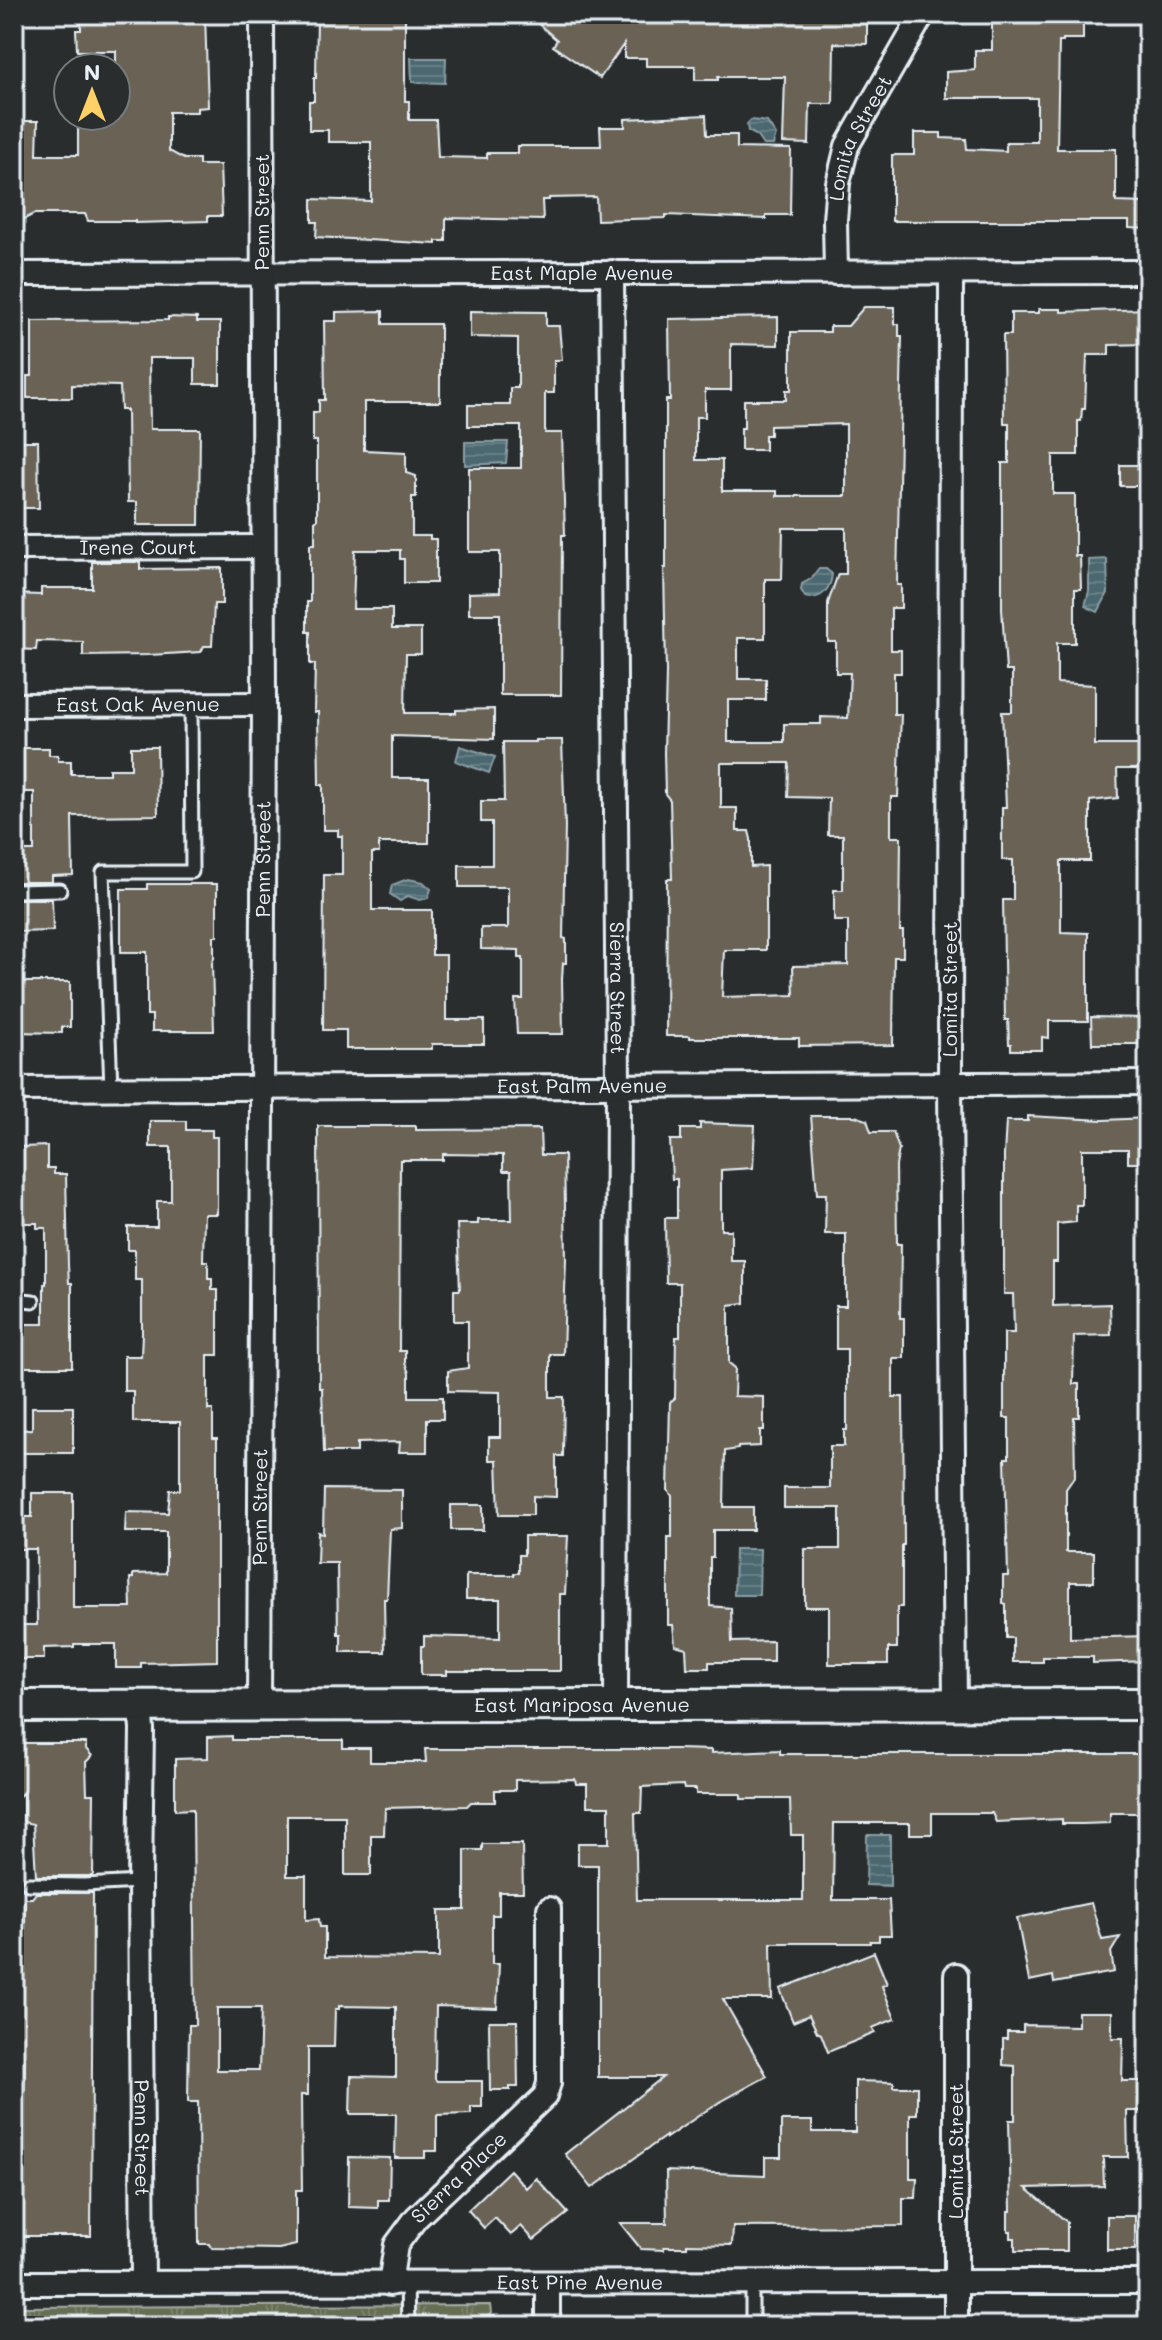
<svg xmlns="http://www.w3.org/2000/svg" width="1162" height="2340" font-family="Mali,sans-serif">
<style>
.grass{fill:url(#grass-tufts);stroke:#a6afa6;stroke-width:2}
.water{fill:url(#water-rules);stroke:#8a9fa6;stroke-width:2}
.building{fill:#6b6454;stroke:#e8f1f8;stroke-width:2;fill-rule:evenodd}
.lines{fill:none;stroke-linecap:round;stroke-linejoin:round}
.lane-casing{stroke:#e8f1f8;stroke-width:17}
.street-casing{stroke:#e8f1f8;stroke-width:28}
.secondary-casing{stroke:#e8f1f8;stroke-width:36}
.lane{stroke:#2a2d2e;stroke-width:11}
.street{stroke:#2a2d2e;stroke-width:22}
.secondary{stroke:#2a2d2e;stroke-width:30}
.labels{text-anchor:middle;stroke-width:6;stroke-linejoin:round;paint-order:stroke}
.street-label{font-size:20px;fill:#e8f1f8;stroke:#2a2d2e}
</style>
<defs>
<pattern id="grass-tufts" width="24" height="20" patternUnits="userSpaceOnUse" patternTransform="scale(2)"><rect width="24" height="20" fill="#656d53"/><path d="M3 7l-1-3M5 7V3M7 7l1-3M15 17l-1-3M17 17v-4M19 17l1-3" fill="none" stroke="#7b826c"/></pattern>
<pattern id="water-rules" width="6" height="5" patternUnits="userSpaceOnUse" patternTransform="scale(2)"><rect width="6" height="5" fill="#4b686f"/><path d="M0 2.5h6" fill="none" stroke="#657e84"/></pattern>
</defs>
<rect width="100%" height="100%" fill="#2a2d2e"/>
<filter id="ink" filterUnits="userSpaceOnUse"><feTurbulence type="fractalNoise" baseFrequency=".0125" numOctaves="2"/><feDisplacementMap in="SourceGraphic" scale="16" xChannelSelector="R" yChannelSelector="G"/><feConvolveMatrix kernelMatrix="1 2 1 2 8 2 1 2 1" color-interpolation-filters="sRGB"/></filter>
<g filter="url(#ink)">
<!-- grass -->
<path class="grass" d="M490,2305L491,2313L481,2326H14V2307Z"/>
<!-- water -->
<path class="water" d="M411,58H446L445,83L412,82Z
M751,120L767,122L776,135L773,145H763L756,135L748,131L747,124Z
M465,442H508L506,463L465,465Z
M1107,559L1108,593L1098,612L1085,606L1089,591V560Z
M819,569H826L832,574C831,589 821,601 805,597L801,590L802,584L811,579Z
M460,746L495,757L489,773L456,761Z
M408,879L423,882L431,889L428,898L420,900L408,896L400,901L390,894L392,885Z
M735,1549H760L759,1595H734Z
M867,1835H890V1886L866,1885Z"/>
<!-- building -->
<path class="building" d="M114,14H205L208,107L197,108V112H169V151L184,159H199V165H220L222,216H208V221L135,223V221H88L85,214H34L19,222L14,121H38L37,155H78V116H116V51H77L76,30H81V16Z
M376,14H405V101H409V120H436L438,157L487,158V153H517V146H601L600,127H625V119L706,115L707,135H737V148L791,149L790,215H766V219L666,215V218L597,220L596,197L549,198V200H542L543,220L446,218V241H436V244L316,237L317,222H312V199L371,201V142H328V130H309V101H314V78H316L317,17H376Z
M527,14H867V44L834,43L833,104H810L809,144L783,143L785,77H718V80H695V66H646V58H624V44L600,78L553,46L557,40Z
M992,14H1083V39H1063V42H1059L1057,149H1116V202L1148,203V229L1129,228V221H892V155H914V133H941V138L966,139L967,149L1006,151V142H1037V98H946V72L975,70V50H992Z
M864,307H895V324H899V336H902L897,585H901V608H891V650H901V673H894V714H901L898,797H891V837H901L900,931H903V957H894L893,1045L799,1046V1038H690V1036H666L667,879H672L670,800L665,794L664,753L666,672L664,568H666V400H670L669,319L778,317V345L731,344V390H705V417H696V460H722V491H777V496H846V424L770,426V435H765V450H741V428H744V400H786V390H791V332H830V326H848ZM783,528H846V574H838L828,603V642H836V673H850L848,718L821,717V724H784V742H728V700H766V679H738V638H765V579H782ZM721,763H789L788,797L829,798L828,835H843V890H834V921H848V965L793,966L794,995L722,997L724,950H766V866L751,867V839L749,831H737V808H721Z
M1039,309H1061V312L1147,309V344L1109,345V355H1087L1085,409H1082L1081,421H1078V455H1053V494H1075V556H1080L1081,589H1075V643H1057V683L1095,685V745H1148V769H1117L1118,798L1090,801V861H1061V932L1088,933V1021H1049V1038L1042,1037V1050H1011V1044H1009L1008,1020H1005L1003,900H1013V860H1002V807H1006L1002,712H1012V671H1006L1002,609V463H1009V423H1004L1003,335H1011V313H1039Z
M383,311V324H440V402H364V450L406,452V473L416,476V497H412V536H430V539H436V583H404V559H400V550H355L353,609H392V629H421V654H406L405,713H456V710L494,709V739L392,736V778H429V843H379V853H372V910H432V955H446V1020H484V1044H432V1049H346V1030H323L324,875H342V836H338V830H323V785H319L318,712H314L315,664H310V632H307V602H310V544H315V520H317V441H313V412H319V400H325L324,321H336V312Z
M470,311L546,312V326H559L562,360H554V393H545V433H562L565,535H562L561,695H500V614H469V593L500,592V552H469V468H521V426H468V405H510V388H518V338L470,337Z
M168,317L197,318V322H220V384H195V358H149L150,429H200L199,525H137V502H128L127,410H121L120,386L72,385V398H27V376H32V321L168,320Z
M14,441H38L39,508H14Z
M1120,465H1148V486H1120Z
M92,562H140V569L222,568V604H214L212,646H204L201,652L149,655L83,656V642L37,641L36,650L14,649V594L41,595V588H92Z
M535,740H562L565,826L563,938L566,939V963H563L562,979L563,1034H517L515,999H523V958H519V950L481,949V928H508V887H459V865H492V822H481V801H504L503,742H535Z
M131,747H157L158,815L72,816L73,875L52,876V882H14V851H34V792H14V748H49V755H58V761H71V774H109V769H131Z
M147,884H217V936H214V958L212,963L214,1031H152V1015H147V952H121V889H147Z
M14,899H52L53,931L14,932Z
M14,982H70V1027H62V1033L14,1032Z
M1091,1017L1148,1018V1044H1092Z
M811,1116H855L867,1120L871,1132H893L899,1149L896,1166L897,1244H901L900,1318H904V1358H893V1397H903L904,1545H902V1607H897V1648H888V1664H829V1607H805V1549H840V1508H784V1488H830V1446H844V1430H847V1349H836V1306H846V1234H825L826,1194H817Z
M1028,1116L1103,1120L1148,1118V1163H1128V1149H1082V1205H1076V1222L1057,1224V1262H1053V1306L1110,1304L1111,1335L1074,1336L1073,1384H1079V1417H1074L1075,1476L1066,1489V1552H1094V1582H1070V1638L1148,1636V1661L1093,1663V1657H1043V1662H1013V1638H1006V1604L1003,1603V1576H1008L1005,1458H1009V1418H1004V1333H1014L1013,1294H1004V1155L1006,1121H1028Z
M150,1121H186V1130H212V1137H217V1214H204L203,1261H208V1278H212V1290H218V1355H208V1410H213V1438H217V1661L141,1663V1668H116V1644H74V1647L44,1648V1659H14V1625H37L36,1549H14V1517H32V1493H73V1608H131L130,1578H133V1574L166,1573V1532H125L126,1512L168,1513L170,1490H180V1422H133V1391H124V1356H141L142,1333V1280H135V1250H128V1227H157V1201H171V1147H150Z
M700,1123L755,1125L753,1168L721,1170V1230H731V1261H745V1303L729,1305V1363L735,1368L734,1396L764,1397V1430H760V1446L738,1447V1449L725,1451L724,1507H753V1530H713V1557H710V1606L731,1608L732,1642L773,1641V1662H709V1668H687L686,1648L675,1645L673,1625H668V1537H672V1496L668,1490L670,1402L675,1398L676,1337H680V1283H666L665,1218H677V1179H672L670,1140H681V1129H700Z
M318,1126H416V1130L540,1129L541,1155H564L566,1259L563,1354H550V1397H564L563,1456H556V1497L533,1496V1515H499L497,1460H489V1437H500V1392L448,1391V1371L468,1368V1321H454V1290H460L457,1224H478V1220H512L511,1171H503V1155L443,1154V1160H400L399,1351H405V1363L409,1373V1397H443V1419H427V1452H399L400,1442L357,1443V1452H324L322,1388H319Z
M47,1146V1168H54V1174H66L68,1265L69,1283H72V1367H14V1324H44V1284H46V1228H37V1223H22L21,1147Z
M32,1407H73V1453H14V1431L32,1429Z
M324,1489L402,1490V1528L390,1529L387,1599H384L385,1652H341V1634H338L337,1563H317L318,1532L323,1533Z
M451,1505H483V1530H451Z
M524,1536H568L565,1594H560V1671H447V1675H421V1646H424V1636L500,1638V1599H466V1575H514V1573H519V1555H524Z
M232,1736V1740H343V1748H370V1762H426L425,1749H678L711,1750V1753L780,1750V1754H1142V1813H1110V1823L1083,1824H1062V1819L996,1822L992,1813H932V1834H910V1823H834L833,1900H889L891,1935H879V1941H870V1943H771L772,1999H723L767,2076L713,2106L666,2138V2136L592,2188L565,2154L663,2077H598V1865H578V1843H609V1806H587V1784H576L575,1779L515,1780V1790H495V1802H471L467,1806L385,1808L384,1835H371V1875H345V1816H287V1876H306V1920L319,1919L320,1927H325V1957L439,1958V1910H465V1850H482V1844H522L523,1892H499V1915H492V1964H499L497,2008L436,2006L435,2079L437,2081H482V2107H471V2114L437,2115V2151H425V2158H395L396,2114H350L351,2076L396,2077V2007L339,2006V2009H335L334,2047H308V2095H301L302,2190H296V2245L279,2249L212,2248L210,2244H199L198,2102H188L189,2025H195L193,1809L175,1810V1759L208,1758V1737ZM683,1785L684,1789H696V1794H741V1799H790L791,1835H803V1900H637L635,1813H641L642,1787ZM217,2008H261L259,2070H217Z
M14,1743H86V1749L92,1756L86,1762L87,1794H94L93,1876H36L33,1824L23,1822V1792L14,1802Z
M36,1893H93L91,2236H15L14,2109H24L25,2056H14V1969H24L25,1898H32Z
M1091,1903L1102,1940L1120,1937L1111,1952L1114,1972L1054,1983L1053,1976L1029,1981L1017,1918Z
M874,1952L887,1984L882,1986L895,2019L872,2028L875,2033L828,2052L821,2034L817,2032L809,2015L793,2022L780,1989Z
M1078,2012H1112V2038H1123L1122,2081H1145V2111H1127L1128,2157H1103L1104,2186L1026,2188L1067,2222V2251H1015V2238H1011V2231H1008V2211H1011L1009,2120H1015V2066L1003,2065V2039H1007V2032H1023V2025L1078,2026Z
M489,2021H517L518,2087H510V2090H490Z
M855,2081L894,2082V2087H917V2114H910V2178H917L916,2198H903V2226L733,2227L732,2245L687,2244V2247H664V2250L641,2249L620,2223H667L666,2171L765,2175V2157H781V2121H812V2132H855Z
M349,2157L390,2158L389,2200H378V2208L348,2207Z
M510,2170L526,2188L536,2178L568,2213L534,2240L521,2226L511,2235L495,2218L484,2228L468,2210Z
M1107,2216H1135V2250H1107Z"/>
<g class="lines">
<defs>
<path id="lane" d="M14,891L60,890
M111,1089L103,872H192L191,705
M14,1299L33,1301
M28,1884L84,1885L140,1882
M407,2283L408,2326
M752,2326V2284"/>
<g id="street">
<path id="s1" d="M612,272L618,1084L616,1705"/>
<path id="s2" d="M836,273L835,220L838,183L847,146L923,14"/>
<path d="M951,273L950,1084L955,1705"/>
<path id="s3" d="M14,274L1148,272"/>
<path id="s4" d="M14,548L262,547"/>
<path id="s5" d="M14,705L264,704"/>
<path id="s6" d="M14,1089L1148,1083"/>
<path id="s7" d="M259,1705L264,704L262,14"/>
<path id="s8" d="M140,1706L142,1729L140,1882L143,2282"/>
<path d="M956,1975V2326"/>
<path id="s9" d="M14,2283L1148,2282"/>
<path id="s10" d="M390,2284L396,2245L416,2218L545,2096L549,2083V1909"/>
<path d="M548,2284V2326"/>
</g>
<g id="secondary">
<path id="s11" d="M14,1706L1148,1704"/>
</g>
</defs>
<!-- lane casing -->
<use href="#lane" class="lane-casing"/>
<!-- street casing -->
<use href="#street" class="street-casing"/>
<!-- secondary casing -->
<use href="#secondary" class="secondary-casing"/>
<!-- lane -->
<use href="#lane" class="lane"/>
<!-- street -->
<use href="#street" class="street"/>
<!-- secondary -->
<use href="#secondary" class="secondary"/>
</g>
</g>
<g class="labels">
<!-- street labels -->
<g class="street-label">
<text dy="7" stroke="none"><textPath href="#s2" startOffset="140">Lomita Street</textPath></text>
<text transform="translate(262 212) rotate(-90)" y="7">Penn Street</text>
<text dy="7" stroke="none"><textPath href="#s3" startOffset="568">East Maple Avenue</textPath></text>
<text dy="7" stroke="none"><textPath href="#s4" startOffset="124">Irene Court</textPath></text>
<text dy="7" stroke="none"><textPath href="#s5" startOffset="124">East Oak Avenue</textPath></text>
<text dy="7" stroke="none"><textPath href="#s7" startOffset="846">Penn Street</textPath></text>
<text dy="7" stroke="none"><textPath href="#s1" startOffset="716">Sierra Street</textPath></text>
<text transform="translate(950 989) rotate(-90)" y="7">Lomita Street</text>
<text dy="7" stroke="none"><textPath href="#s6" startOffset="568">East Palm Avenue</textPath></text>
<text dy="7" stroke="none"><textPath href="#s7" startOffset="198">Penn Street</textPath></text>
<text dy="7" stroke="none"><textPath href="#s11" startOffset="568">East Mariposa Avenue</textPath></text>
<text dy="7" stroke="none"><textPath href="#s8" startOffset="432">Penn Street</textPath></text>
<text transform="translate(956 2151) rotate(-90)" y="7">Lomita Street</text>
<text dy="7" stroke="none"><textPath href="#s10" startOffset="132">Sierra Place</textPath></text>
<text dy="7" stroke="none"><textPath href="#s9" startOffset="566">East Pine Avenue</textPath></text>
</g>
</g>
<!-- margin -->
<rect width="1162" height="2340" fill="none" stroke="#2a2d2e" stroke-width="48"/>
<rect x="24" y="24" width="1114" height="2292" fill="none" stroke="#e8f1f8" stroke-width="3" filter="url(#ink)"/>
<!-- north arrow -->
<g transform="translate(92 92)"><circle r="38" fill="#2a2d2e" stroke="#767b7f" stroke-width="2"/>
<path d="M0-6L14 30L0 20L-14 30Z" fill="#ffd166"/>
<text y="-12" font-size="22" font-weight="bold" text-anchor="middle" fill="#e8f1f8">N</text>
</g>
</svg>
